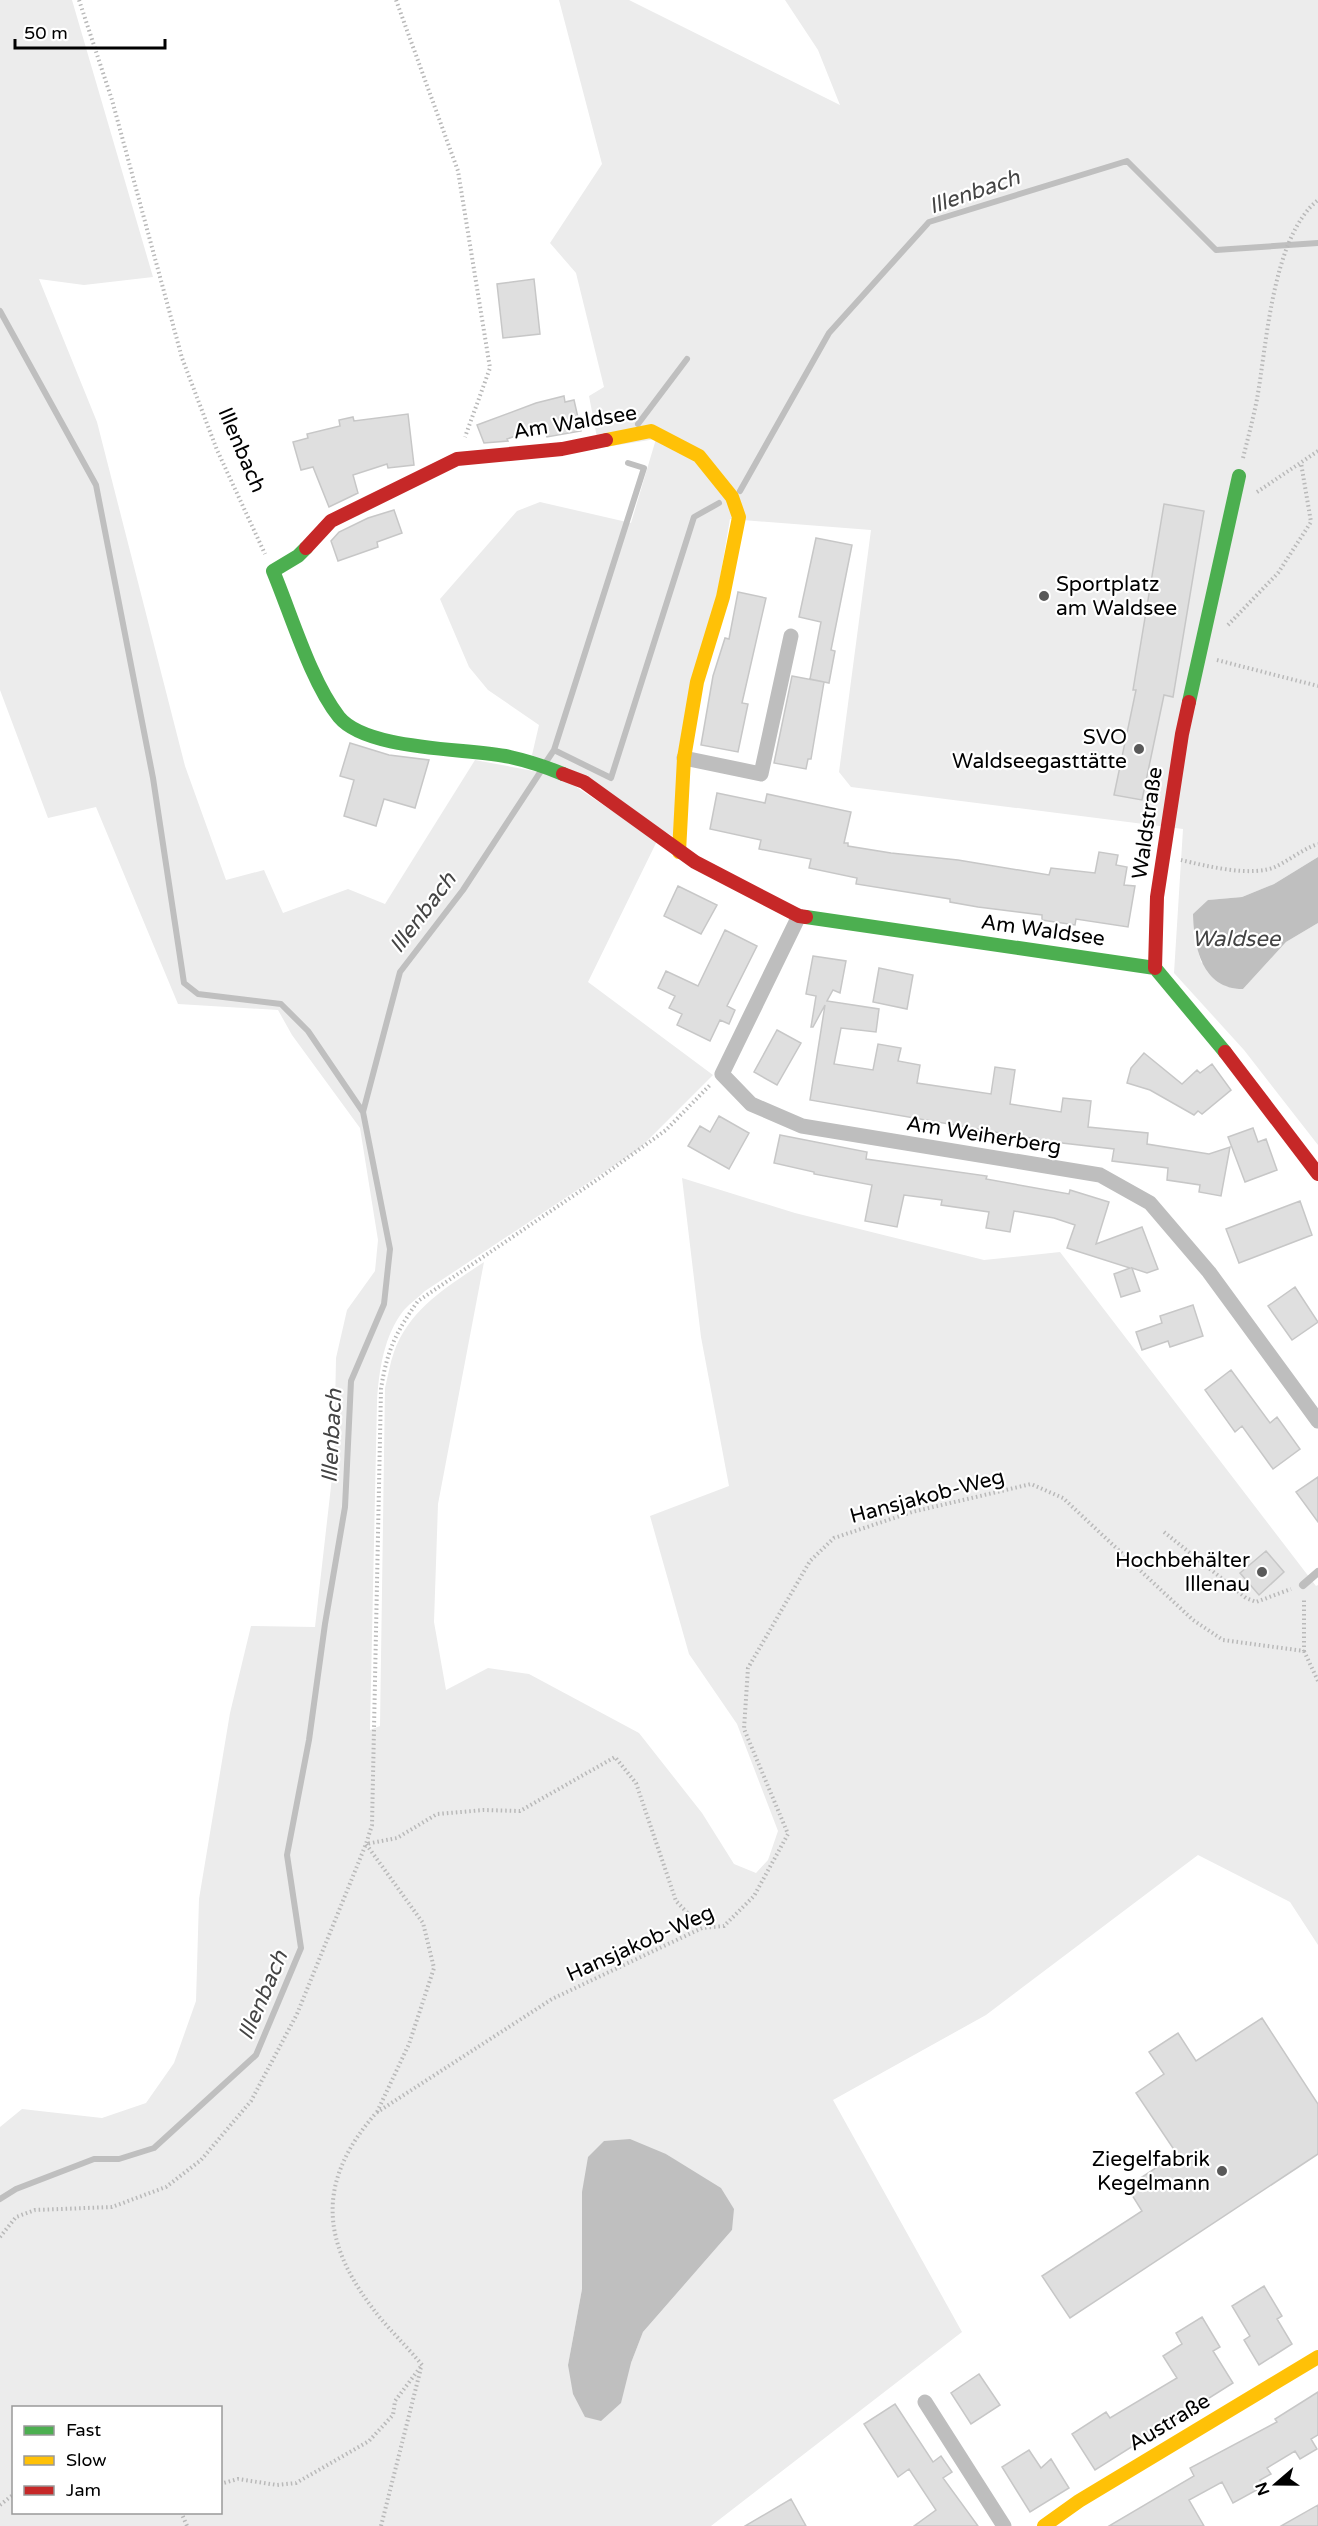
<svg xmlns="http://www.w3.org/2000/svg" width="1318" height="2526" font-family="'Varela Round',sans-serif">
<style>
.green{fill:#ececec;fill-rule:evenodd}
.water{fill:#bfbfbf}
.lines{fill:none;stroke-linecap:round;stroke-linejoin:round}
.stream{stroke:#bfbfbf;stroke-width:6}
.building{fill:#dfdfdf;stroke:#c7c7c7;stroke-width:1.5}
.path{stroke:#b9b9b9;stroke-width:4;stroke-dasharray:1.5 3;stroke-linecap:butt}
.lane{stroke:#bebebe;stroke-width:8}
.street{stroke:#bebebe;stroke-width:15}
.fast{stroke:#4caf50;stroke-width:14}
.slow{stroke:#ffc107;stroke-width:14}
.jam{stroke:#c62828;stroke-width:14}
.poi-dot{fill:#595959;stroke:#fff;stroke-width:2}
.labels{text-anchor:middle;stroke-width:4.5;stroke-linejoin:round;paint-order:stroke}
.street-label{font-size:21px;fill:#000;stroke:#fff}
.poi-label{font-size:21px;fill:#000;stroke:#fff;text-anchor:end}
.water-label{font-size:22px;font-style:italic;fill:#444;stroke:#fff}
</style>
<rect width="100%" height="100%" fill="#fff"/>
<!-- green -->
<path class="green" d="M0,0H72L153,277L84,285L39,279L97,422L185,766L226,880L264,870L283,913L348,889L385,904L475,760L560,776L657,841L588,982L713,1075L639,1149L425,1291C419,1297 410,1303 404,1310C384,1335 379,1370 377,1401L370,1730L380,1726L385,1388C388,1376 390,1363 394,1352C410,1308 447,1287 484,1262L438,1504L434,1622L446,1690L488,1668L529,1674L639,1733L702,1813L734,1864L756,1873L768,1860L778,1831L737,1724L689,1654L650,1516L729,1486L701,1337L682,1178L795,1213L984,1260L1060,1252L1316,1586L1318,1585V1945L1290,1902L1198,1855L986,2015L833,2100L962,2332L711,2526H0V2127L22,2109L102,2118L146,2103L174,2063L196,2001L199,1899L230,1713L251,1626L315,1627L334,1460L336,1358L347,1310L375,1271L378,1240L360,1128L292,1035L278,1010L178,1004L96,807L48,818L0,690ZM666,2154L690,2170L732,2230L643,2332L631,2363L568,2365L582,2289V2192ZM14,2408H220V2512H14Z
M559,0H629L840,105L818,50L785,0H1318V857L1274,884L1242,897L1208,900L1193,932L1201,962L1243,989L1286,942L1318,923V1145L1244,1050L1174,973L1183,829L851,787L839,772L871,530L730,519L676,838L532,755L539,725L488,690L469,667L440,599L517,511L540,502L631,523L656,439L599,448L589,396L604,387L576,273L550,243L602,164Z"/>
<!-- water -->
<path class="water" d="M1318,857V923L1286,942L1243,989C1202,989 1194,947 1193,914L1208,900L1242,897L1274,884Z
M630,2139L666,2154L721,2188L734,2209L732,2230L643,2332L631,2363L621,2403L601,2421L585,2417L573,2394L568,2365L582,2289V2192L588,2157L604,2141Z"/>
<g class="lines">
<!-- stream -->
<path class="stream" d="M0,311L96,485L153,778L184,983L198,994L281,1004L308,1031L363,1112
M638,424L687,359
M740,491L829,333L929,222L1127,161L1216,250L1318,243
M554,750L644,468L628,463
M546,762L554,750L611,778L694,517L719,503
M0,2199L16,2189L94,2159H119L154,2148L256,2055L301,1948L287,1855L309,1740L325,1624L345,1507L351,1381L384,1304L390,1249L363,1112L400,972L463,890L541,771"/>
</g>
<!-- building -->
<path class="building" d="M534,279L540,334L503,338L497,284Z
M564,396L565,402L574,400L581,431L547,437L544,426L507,439L508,441L484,443L477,425L536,403Z
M408,414L414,465L388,468L387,464L353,475L358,493L329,507L313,467L301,470L293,442L308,438L307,434L340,426L339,420L353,417L354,421Z
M1164,504L1204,511L1173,697L1164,695L1142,800L1114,795L1136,690H1133Z
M394,510L402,533L377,542L378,547L338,561L331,541L339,532L368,518Z
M816,538L852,545L831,650L835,651L829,683L810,679L821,622L799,617Z
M738,592L766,598L742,703L748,704L738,752L701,745L713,676L725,638L729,639Z
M792,676L824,682L811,759H808L806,769L774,763Z
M350,743L389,755L429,760L415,808L384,799L376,826L344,816L354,780L340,776Z
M717,793L765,803L767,794L851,812L844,843H848V846L891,853L958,860L1049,875L1051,868L1095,873L1099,852L1118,855L1116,865L1127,867L1124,885L1135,886L1128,927L1076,919L1075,925L1042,920V915L978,907L950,902V899L856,884L857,878L809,868L811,859L759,849L761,840L710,829Z
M678,886L717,905L701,934L664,916Z
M725,930L757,946L727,1006L735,1010L729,1024L720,1020L710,1041L677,1025L682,1014L669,1008L675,996L658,988L666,971L698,986Z
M813,956L846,961L840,993L833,990L827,1001L879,1009L876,1032L841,1028L834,1064L873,1070L878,1044L901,1048L898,1061L920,1065L917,1083L991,1094L995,1067L1015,1070L1010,1104L1061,1112L1063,1098L1091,1101L1088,1127L1148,1133L1147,1144L1209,1154L1230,1147L1221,1196L1199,1192L1200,1185L1167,1180L1168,1168L1112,1161L1114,1149L1053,1142L810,1100L825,1005L813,1027H811L816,996L806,994Z
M879,968L913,975L907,1009L873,1002Z
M777,1030L801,1043L777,1085L754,1072Z
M1144,1053L1182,1084L1197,1070L1200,1073L1212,1064L1231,1090L1202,1114L1198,1111L1194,1115L1150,1090L1127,1083L1131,1068Z
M719,1116L749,1133L729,1169L688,1146L700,1126L710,1132Z
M1253,1128L1258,1142L1266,1139L1277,1170L1245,1182L1228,1137Z
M780,1135L867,1152L866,1159L987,1176L986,1179L1069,1194L1070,1190L1109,1202L1096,1244L1142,1227L1158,1269L1147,1273L1132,1268L1140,1291L1121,1297L1114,1274L1130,1268L1067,1248L1075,1225L1054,1218L1014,1211L1010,1232L986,1228L989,1212L941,1205L942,1200L904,1195L897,1227L865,1221L872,1185L814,1174V1172L774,1163Z
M1300,1201L1312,1235L1239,1263L1226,1229Z
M1295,1287L1318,1322L1292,1340L1268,1306Z
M1193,1305L1203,1336L1170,1347L1168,1341L1142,1350L1136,1332L1162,1323L1160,1316Z
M1231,1370L1270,1423L1277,1417L1300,1449L1273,1469L1242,1426L1235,1432L1205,1390Z
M1318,1477V1522L1296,1492Z
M1266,1551L1284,1572L1259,1595L1240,1573Z
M1262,2018L1318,2104V2154L1070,2318L1042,2276L1142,2211L1127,2187L1177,2154L1136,2093L1164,2074L1149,2052L1178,2033L1196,2061Z
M1264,2286L1282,2316L1277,2319L1292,2344L1259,2365L1244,2340L1250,2336L1232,2306Z
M1202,2317L1220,2347L1213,2351L1233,2383L1095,2470L1072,2434L1106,2412L1110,2418L1177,2378L1163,2356L1182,2344L1176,2333Z
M979,2374L1000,2405L971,2424L951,2393Z
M1318,2392V2435L1311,2439L1317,2449L1300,2459L1295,2451L1267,2468L1271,2474L1260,2480L1264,2486L1233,2503L1222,2482L1189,2500L1204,2526H1109L1194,2476L1190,2468L1277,2422L1275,2419Z
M895,2404L933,2462L941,2456L952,2472L943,2478L978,2526H914L936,2510L909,2469L898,2477L864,2424Z
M1029,2450L1041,2468L1051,2459L1069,2488L1030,2512L1002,2467Z
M791,2499L806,2526H745Z
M1318,2505V2526H1281Z"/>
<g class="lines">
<!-- path -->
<path class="path" d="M79,0L112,100L182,358L217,450L265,554
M396,0L458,171L490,368L465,437
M1243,458C1248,438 1253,419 1257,399C1267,344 1272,237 1318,200
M1257,492L1318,451
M1228,625L1278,573L1311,522L1301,463
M1217,660L1318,686
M1181,860C1206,866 1254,878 1277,866C1291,859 1303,849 1318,844
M1164,1532L1246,1598L1256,1602L1291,1589
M1304,1651L1318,1681
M377,2112L409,2044L434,1968L423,1923L366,1844L397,1838L437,1814L484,1810L520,1811L615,1757L636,1783L676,1901L702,1928
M0,2237L16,2217L35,2210L112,2207L166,2187L201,2160L251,2101L297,2014L366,1844L372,1825L381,1389C387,1350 396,1332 418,1301L601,1177L666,1130L711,1084
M422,2365C406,2345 386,2327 371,2306C319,2237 319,2178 376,2113L552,1999L702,1928L724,1926L754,1896L788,1834L744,1729L748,1668L810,1561L834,1538L912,1512L1031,1484L1063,1498L1193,1620L1223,1640L1304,1651V1598
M220,2484L238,2479L277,2485L296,2483L369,2441L393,2415L395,2401L422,2365
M0,2505L14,2494
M181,2512L187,2526
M381,2526L421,2368"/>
<!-- lane -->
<path class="lane" d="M1303,1585L1318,1572"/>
<!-- street -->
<path class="street" d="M684,758L761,774L791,636
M799,916L722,1074L751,1104L802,1126L1100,1175L1150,1203L1209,1272L1318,1421
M925,2402L1004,2526"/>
<!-- fast -->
<path class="fast" d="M306,548L298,556L273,571C291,614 311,682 339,717C367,751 468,748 510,757C528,761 546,767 563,774
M1189,702L1239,476
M806,917L1155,968L1225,1052"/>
<!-- slow -->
<path class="slow" d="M606,440L651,431L699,456L732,497L739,517L723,597L697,682L684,758L679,852
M1044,2526L1079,2501L1318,2357"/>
<!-- jam -->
<path class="jam" d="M306,548L331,521L457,459L562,449L606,440
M563,774L584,782L695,862L799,916L806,917
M1155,968L1157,897L1182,734L1189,702
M1225,1052L1318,1174"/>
</g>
<!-- markers -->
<g class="poi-dot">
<circle cx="1044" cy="596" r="6"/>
<circle cx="1139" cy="749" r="6"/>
<circle cx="1262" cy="1572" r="6"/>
<circle cx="1222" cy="2171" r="6"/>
</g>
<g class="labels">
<!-- street labels -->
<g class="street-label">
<text transform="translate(575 422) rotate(-9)" y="7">Am Waldsee</text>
<text transform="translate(242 450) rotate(67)" y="7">Illenbach</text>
<text transform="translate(1147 823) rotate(-82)" y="7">Waldstraße</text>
<text transform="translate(1043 930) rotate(8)" y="7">Am Waldsee</text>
<text transform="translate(984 1135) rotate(9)" y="7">Am Weiherberg</text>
<text transform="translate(927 1496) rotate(-15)" y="7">Hansjakob-Weg</text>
<text transform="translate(640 1943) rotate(-24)" y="7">Hansjakob-Weg</text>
<text transform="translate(1169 2422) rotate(-31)" y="7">Austraße</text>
</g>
<!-- poi labels -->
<g class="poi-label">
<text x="1056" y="591" text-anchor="start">Sportplatz<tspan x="1056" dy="24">am Waldsee</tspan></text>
<text x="1127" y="744">SVO<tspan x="1127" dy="24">Waldseegasttätte</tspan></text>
<text x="1250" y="1567">Hochbehälter<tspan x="1250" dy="24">Illenau</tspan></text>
<text x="1210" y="2166">Ziegelfabrik<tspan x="1210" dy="24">Kegelmann</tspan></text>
</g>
<!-- water labels -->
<g class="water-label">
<text transform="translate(974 191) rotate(-19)" y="8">Illenbach</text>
<text transform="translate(422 912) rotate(-53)" y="8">Illenbach</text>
<text x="1236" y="946">Waldsee</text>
<text transform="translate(331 1436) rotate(-87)" y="8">Illenbach</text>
<text transform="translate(262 1995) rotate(-67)" y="8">Illenbach</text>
</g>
</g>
<!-- legend -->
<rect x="12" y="2406" width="210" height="108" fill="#ffffff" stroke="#999999" stroke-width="1.5"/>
<rect x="24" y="2426" width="30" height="9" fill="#4caf50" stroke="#999999" stroke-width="1.5"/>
<text x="66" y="2436" font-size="18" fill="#000000">Fast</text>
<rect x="24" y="2456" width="30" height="9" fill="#ffc107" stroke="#999999" stroke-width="1.5"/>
<text x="66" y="2466" font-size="18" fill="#000000">Slow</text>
<rect x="24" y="2486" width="30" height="9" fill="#c62828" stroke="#999999" stroke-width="1.5"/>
<text x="66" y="2496" font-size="18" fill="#000000">Jam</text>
<!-- north arrow -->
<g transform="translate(1276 2484) rotate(250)" stroke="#ffffff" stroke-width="4.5" paint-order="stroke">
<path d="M0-4.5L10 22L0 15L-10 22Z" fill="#000000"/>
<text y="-9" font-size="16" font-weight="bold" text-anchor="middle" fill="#000000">N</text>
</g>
<!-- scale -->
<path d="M15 39v9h150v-9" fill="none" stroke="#000000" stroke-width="3"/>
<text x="24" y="39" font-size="18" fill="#000000" stroke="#ffffff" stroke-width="4.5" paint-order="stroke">50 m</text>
</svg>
